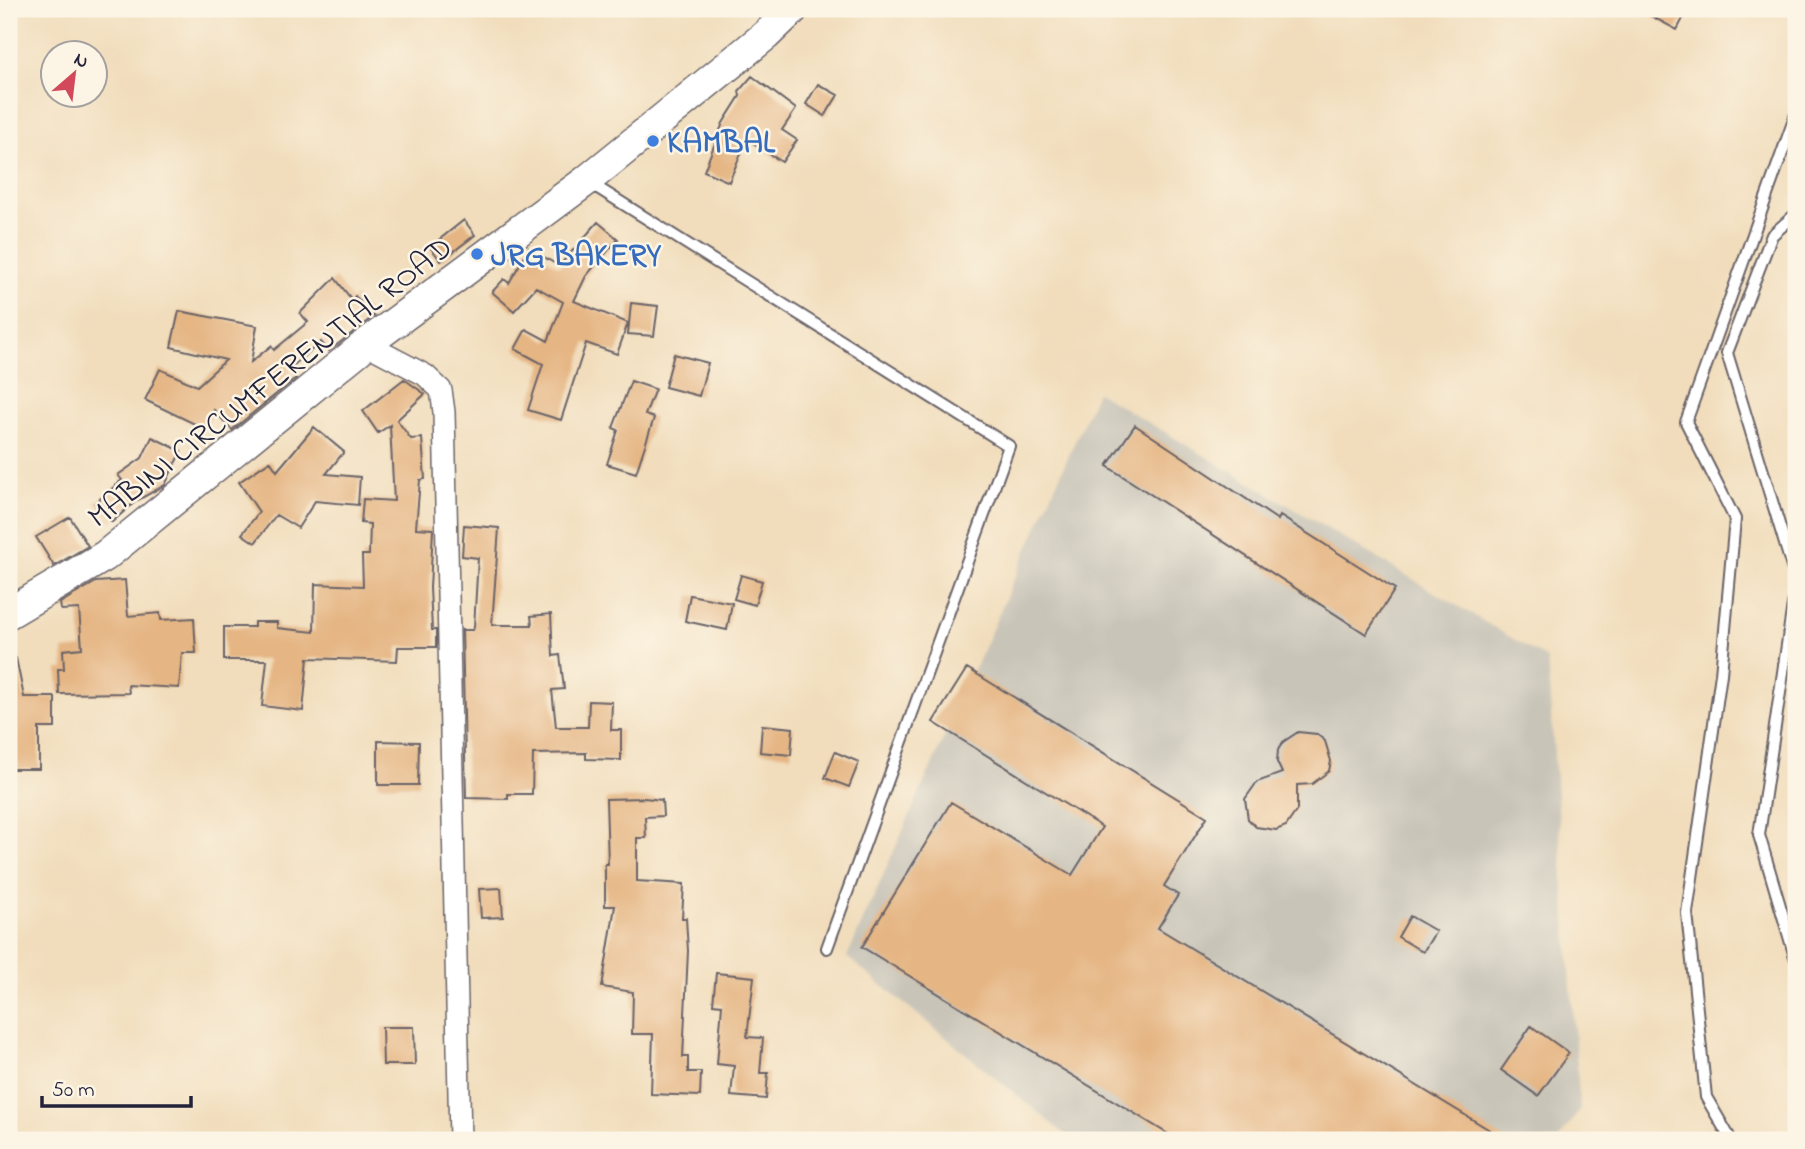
<svg xmlns="http://www.w3.org/2000/svg" width="1805" height="1149" font-family="'Indie Flower',sans-serif">
<style>
.industrial{fill:#c8c4b8}
.building{fill:#e5b583}
.lines{fill:none;stroke-linecap:round;stroke-linejoin:round}
.service-casing{stroke:#6a6368;stroke-width:14}
.minor-casing{stroke:#6a6368;stroke-width:24}
.secondary-casing{stroke:#6a6368;stroke-width:33}
.service{stroke:#fff;stroke-width:10}
.minor{stroke:#fff;stroke-width:21}
.secondary{stroke:#fff;stroke-width:30}
.shop-dot{fill:#3f7fe0;stroke:#fcf5e5;stroke-width:2.5}
.labels{text-anchor:middle;stroke-width:5;stroke-linejoin:round;paint-order:stroke}
.shop-label{font-size:32px;font-weight:bold;fill:#366cbe;stroke:#fcf5e5;text-anchor:start}
.street-label{font-size:32px;fill:#22223b;stroke:#fcf5e5}
</style>
<rect width="100%" height="100%" fill="#fcf5e5"/>
<filter id="ink" filterUnits="userSpaceOnUse"><feTurbulence type="fractalNoise" baseFrequency=".0143" numOctaves="2"/><feDisplacementMap in="SourceGraphic" scale="14" xChannelSelector="R" yChannelSelector="G"/><feConvolveMatrix kernelMatrix="1 2 1 2 8 2 1 2 1" color-interpolation-filters="sRGB"/></filter>
<filter id="wash" filterUnits="userSpaceOnUse"><feTurbulence type="fractalNoise" baseFrequency=".00686" numOctaves="4" result="noise"/><feDisplacementMap in="SourceGraphic" scale="28" xChannelSelector="R" yChannelSelector="G"/><feGaussianBlur stdDeviation="1.57" result="paint"/><feColorMatrix in="noise" values="0 0 0 0 0 0 0 0 0 0 0 0 0 0 0 0 0 1.4 0 .05"/><feComposite in="paint" operator="in"/></filter>
<g filter="url(#wash)">
<rect width="100%" height="100%" fill="#f1ddbc"/>
<!-- industrial -->
<path class="industrial" d="M1097,392L1547,659L1580,1110L1558,1140H1072L847,957Z"/>
<g id="blocks">
<!-- building -->
<path class="building" d="M1638,9H1688L1677,30Z
M752,76L796,109L782,130L797,140L782,162L747,139L729,182L704,171L723,123L740,96L739,91Z
M818,84L838,95L825,116L806,104Z
M464,220L475,235L441,261L430,247Z
M598,222L618,239L586,276L574,301L628,323L617,354L586,343L561,420L528,410L543,364L515,349L526,329L548,341L563,302L536,287L514,311L492,292L504,279L509,283L529,248L559,266Z
M335,278L352,300L355,296L374,316L329,351L321,342L289,369L296,378L232,430L214,410L205,429L145,400L160,369L197,386L226,360L171,347L179,311L257,326L251,362L271,346L274,350L308,322L300,313Z
M631,303L658,306L654,336L628,334Z
M674,354L708,363L699,396L665,387Z
M404,379L425,394L397,420L411,439L422,438L425,479L420,480L416,528L433,529L430,588L432,630H436V647H398L397,661L308,658L303,711L262,706L267,660H224V627H254V622H277V628L314,632L315,584L363,586L362,555H369L370,524L361,523L363,499L394,501L390,425L378,433L363,411Z
M631,381L655,389L645,415L654,418L636,473L607,464L618,430L613,428Z
M1135,425L1278,520L1280,516L1395,589L1366,634L1107,466Z
M314,427L344,452L326,474L360,477L358,505L315,501L298,528L276,515L255,543L242,534L259,512L239,482L270,461L277,471Z
M152,437L181,451L165,485L136,501L112,522L95,503L122,480L118,475L142,458Z
M70,517L88,546L54,566L36,537Z
M464,525L499,528L492,625H532L531,616L551,614L553,656L560,655L564,689L552,690L556,727H588L589,701L612,702L611,730H621V760L586,759V753L533,754L532,794H508V799L466,798L462,630H473L474,627L478,558L462,556Z
M741,575L762,581L755,605L734,599Z
M125,580L128,616L160,613L161,620L194,618L196,653H182L179,688L128,685L129,693L59,694L58,669H64L63,650L82,648L79,609L61,610L60,603L96,582Z
M690,595L732,603L727,630L685,621Z
M16,658L24,697H55V728H39V769H9V659Z
M967,668L1207,817L1164,886L1178,895L1158,928L1506,1140H1178L862,947L951,802L1072,875L1102,827L933,722Z
M762,725L793,728L791,755L760,752Z
M1298,732L1317,734L1325,741L1331,761L1329,771L1312,784L1297,785V810L1286,826L1276,830L1256,827L1248,819L1245,799L1257,782L1282,773L1277,762L1278,750L1283,742Z
M378,741L419,742L418,785H378Z
M835,752L859,762L849,787L825,778Z
M644,798L662,800L663,816L645,817L646,838H637V881L684,884L682,918H686L688,951L683,1057H688V1072H701L700,1096L651,1094L653,1034H632L633,992L602,987L615,906H605V864H608L606,799Z
M501,888L503,917L481,918L479,889Z
M1410,916L1436,931L1423,952L1398,937Z
M716,973L754,977L747,1037L763,1038L760,1073H768L766,1099L731,1096L734,1066L717,1064L722,1005L713,1004Z
M1531,1026L1569,1053L1538,1096L1501,1070Z
M382,1027H414L415,1065H383Z"/>
</g>
</g>
<g filter="url(#ink)">
<use href="#blocks" fill-opacity="0" stroke="#6a6368" stroke-width="2"/>
<g class="lines">
<defs>
<path id="service" d="M590,183L1009,446L827,948
M1796,214L1772,235L1727,353L1796,580
M1796,584L1759,835L1796,960
M1731,1140L1706,1097L1687,913L1721,674L1735,519L1686,422L1796,114"/>
<path id="minor" d="M366,344L425,375L441,390L444,412L460,1140"/>
<path id="secondary" d="M9,613L105,556L366,344L586,181L766,35L793,9"/>
</defs>
<!-- service casing -->
<use href="#service" class="service-casing"/>
<!-- minor casing -->
<use href="#minor" class="minor-casing"/>
<!-- secondary casing -->
<use href="#secondary" class="secondary-casing"/>
<!-- service -->
<use href="#service" class="service"/>
<!-- minor -->
<use href="#minor" class="minor"/>
<!-- secondary -->
<use href="#secondary" class="secondary"/>
</g>
</g>
<!-- markers -->
<g class="shop-dot">
<circle cx="653" cy="141" r="7"/>
<circle cx="477" cy="254" r="7"/>
</g>
<g class="labels">
<!-- shop labels -->
<g class="shop-label">
<text x="667" y="152">KAMBAL</text>
<text x="491" y="265">JRG BAKERY</text>
</g>
<!-- street labels -->
<g class="street-label">
<text transform="translate(269 381) rotate(-38)" y="11">MABINI CIRCUMFERENTIAL ROAD</text>
</g>
</g>
<!-- margin -->
<rect width="1805" height="1149" fill="none" stroke="#fcf5e5" stroke-width="35"/>
<!-- north arrow -->
<g transform="translate(74 74) rotate(28)"><circle r="33" fill="#fcf5e5" stroke="#a5a1a1" stroke-width="2"/>
<path d="M0-5L12 26L0 18L-12 26Z" fill="#d1495b"/>
<text y="-10" font-size="19" font-weight="bold" text-anchor="middle" fill="#22223b">N</text>
</g>
<!-- scale -->
<path d="M42 1096v10h149v-10" fill="none" stroke="#22223b" stroke-width="3.5"/>
<text x="52" y="1096" font-size="21" fill="#22223b" stroke="#fcf5e5" stroke-width="5" paint-order="stroke">50 m</text>
</svg>
